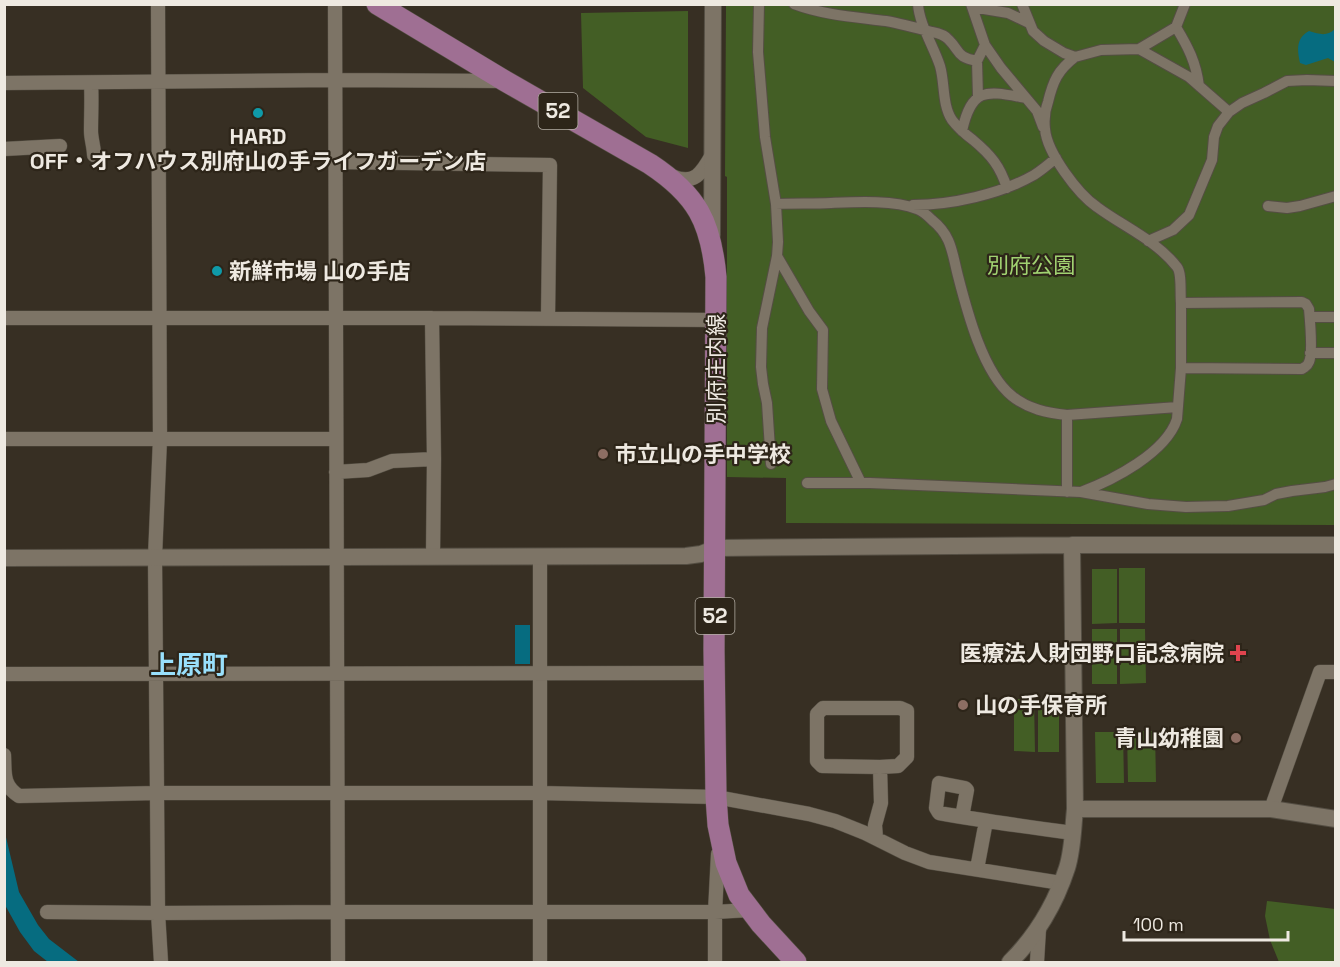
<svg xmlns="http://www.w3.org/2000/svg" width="1340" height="967" font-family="'Space Grotesk','Noto Sans JP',sans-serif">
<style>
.green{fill:#435e25}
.water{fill:#066c80}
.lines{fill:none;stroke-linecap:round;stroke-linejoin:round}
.pedestrian-casing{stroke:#544e43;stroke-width:12}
.minor-casing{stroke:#544e43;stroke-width:15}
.tertiary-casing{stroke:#544e43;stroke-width:18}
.primary-casing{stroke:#544e43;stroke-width:22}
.pedestrian{stroke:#7d7466;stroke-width:10}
.minor{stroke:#7d7466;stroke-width:14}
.tertiary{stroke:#7d7466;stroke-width:16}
.primary{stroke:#9f6f93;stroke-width:21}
.culture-dot{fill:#0f9aa8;stroke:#2d2519;stroke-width:2}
.education-dot{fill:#8d6e63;stroke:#2d2519;stroke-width:2}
.health-dot{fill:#e0444e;stroke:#2d2519;stroke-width:2}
.labels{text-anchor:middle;stroke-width:4.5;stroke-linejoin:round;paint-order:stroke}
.shield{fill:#2d2519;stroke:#b4aea5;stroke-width:1.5}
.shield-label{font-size:21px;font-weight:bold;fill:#eee9e1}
.poi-label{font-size:22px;font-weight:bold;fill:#eee9e1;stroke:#2d2519;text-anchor:start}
.park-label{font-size:22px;fill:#a1d271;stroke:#2d2519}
.street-label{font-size:22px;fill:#eee9e1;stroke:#2d2519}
.quarter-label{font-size:26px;font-weight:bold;fill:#99e0fc;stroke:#2d2519}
</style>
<rect width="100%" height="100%" fill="#372f23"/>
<!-- green -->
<path class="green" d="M726,5H1335V525L786,523V478L727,477V177L725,176Z
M688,11V148L646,137L583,88L581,13Z
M1119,568H1145V623H1119Z
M1092,569H1117V623L1092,624Z
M1092,629H1117V684H1092Z
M1120,629H1145L1146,683L1120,684Z
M1014,699H1034L1035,752L1014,751Z
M1038,699H1059V752H1038Z
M1127,731H1155L1156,782H1128Z
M1095,732H1123L1124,783H1096Z
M1267,901L1335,909V962H1279L1270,940L1265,916Z"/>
<!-- water -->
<path class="water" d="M1335,29V62L1328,58L1306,65L1300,63C1297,50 1296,38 1309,31C1320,34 1326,37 1335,29Z
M515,625H530V664H515Z
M5,833L19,892L38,925L49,939L79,962H48L34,951L20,932L5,905Z"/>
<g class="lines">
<defs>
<path id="pedestrian" d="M759,4L758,52L765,137L776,204L778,242L777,256L762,328L761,367L763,384L767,403L771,464
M794,4C823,15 855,17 886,21C902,24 917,28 932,32C938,33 945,35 949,40C961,52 956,57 977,61
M918,4C919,24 934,47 940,66C945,83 942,105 952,120C958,128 965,134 973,140C991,155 1000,166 1007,188
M971,4L985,45L1001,68L1037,111L1043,127
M1022,4L1033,31L1044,41L1064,53L1075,57L1101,50L1139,49L1189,77L1229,112L1242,103L1264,93L1287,81L1307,80L1336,81
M972,7L1008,13L1029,23
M1176,27C1188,47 1196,62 1199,86
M1139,49L1176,27L1185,4
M1075,57C1058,70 1053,81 1048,102C1045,110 1044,120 1045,129C1047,153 1078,194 1097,207C1124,227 1156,240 1177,267C1182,273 1180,294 1181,303L1302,302L1306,304L1309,309C1310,320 1313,353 1309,362C1307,367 1306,366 1302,369L1181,368L1177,419C1166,453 1113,480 1081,492
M978,97L977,61L985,45
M962,131C972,86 987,91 1026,98
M776,204C794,203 813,204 831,203C856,202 894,200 917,209C923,211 928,216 932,220C952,236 952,253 958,276C967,311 983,373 1012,396C1028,409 1047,413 1067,415V492
M913,205C951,205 1001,194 1034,175C1042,170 1049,164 1056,158
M1268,206L1287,208L1300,206L1336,196
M1148,241L1173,230L1189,215L1212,160L1214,137L1218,126L1229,112
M777,256L809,311L823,330L822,389L831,421L861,483
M1181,303V368
M1310,317H1336
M1310,353H1336
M1067,415L1178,407
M807,483H870L1081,492L1148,504L1186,507L1228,506L1264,500L1276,494L1292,491L1325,487L1336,484"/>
<path id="minor" d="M158,4L160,439L155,557L158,913L161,962
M335,4L338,962
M4,83L335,80L503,81
M91,83C92,99 91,115 91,131C91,139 94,147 94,155
M4,149L60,146
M335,162L550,165L548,318
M672,176C694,186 702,173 712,155
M4,318H432L716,320
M432,318L434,459L433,557
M4,439H336
M336,472L368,470L392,461L434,459
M540,557V962
M4,674L708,673
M4,755C5,773 2,785 19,796L157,793H540L716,797L809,814L835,821L865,833L905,853L929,862L1061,883
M1271,809L1320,672H1336
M962,817L967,790L965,788L939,783L936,808L939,813C984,821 1028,827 1073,833
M876,838L875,825L881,803L880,767L822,766L817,761V714L823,708H900L907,711V757L898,766L880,767
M977,869L986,821
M47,912L158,913L338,912H715L750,910
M715,962V912L718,854
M1037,962L1039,929"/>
<path id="tertiary" d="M712,235L713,4
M4,558L686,556L701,554L716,548L1072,545H1336
M1075,809H1271L1336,819
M1010,962C1037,935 1055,905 1067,868C1073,849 1073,828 1075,809L1072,545"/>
<path id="primary" d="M377,4L505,81L650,164C697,195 711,222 716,277L714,650L716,797L718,825L726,863L739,895L761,924L796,962"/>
</defs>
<!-- pedestrian casing -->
<use href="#pedestrian" class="pedestrian-casing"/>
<!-- minor casing -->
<use href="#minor" class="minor-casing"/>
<!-- tertiary casing -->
<use href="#tertiary" class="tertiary-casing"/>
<!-- primary casing -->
<use href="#primary" class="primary-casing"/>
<!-- pedestrian -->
<use href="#pedestrian" class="pedestrian"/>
<!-- minor -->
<use href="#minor" class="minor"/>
<!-- tertiary -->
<use href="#tertiary" class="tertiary"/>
<!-- primary -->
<use href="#primary" class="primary"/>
</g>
<!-- markers -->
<g class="culture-dot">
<circle cx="258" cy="113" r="6"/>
<circle cx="217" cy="271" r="6"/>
</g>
<g class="education-dot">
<circle cx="603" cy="454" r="6"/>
<circle cx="963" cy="705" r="6"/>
<circle cx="1236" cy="738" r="6"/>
</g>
<path class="health-dot" d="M1235 644h6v6h6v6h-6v6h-6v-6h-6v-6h6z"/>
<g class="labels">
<!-- shield labels -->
<g class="shield">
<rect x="538.5" y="93" width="39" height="36" rx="4.5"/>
<rect x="695.5" y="598" width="39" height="36" rx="4.5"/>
</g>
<g class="shield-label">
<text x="558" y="118">52</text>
<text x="715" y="623">52</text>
</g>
<!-- poi labels -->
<g class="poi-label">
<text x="258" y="144" text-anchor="middle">HARD<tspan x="258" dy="25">OFF・オフハウス別府山の手ライフガーデン店</tspan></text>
<text x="229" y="279">新鮮市場 山の手店</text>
<text x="615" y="462">市立山の手中学校</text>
<text x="1224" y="661" text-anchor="end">医療法人財団野口記念病院</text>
<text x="975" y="713">山の手保育所</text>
<text x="1224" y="746" text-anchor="end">青山幼稚園</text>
</g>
<!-- park labels -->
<g class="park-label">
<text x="1031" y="273">別府公園</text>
</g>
<!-- street labels -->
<g class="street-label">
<text transform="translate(716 369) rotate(-90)" y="8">別府庄内線</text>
</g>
<!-- quarter labels -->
<g class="quarter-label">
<text x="189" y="674">上原町</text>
</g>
</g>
<!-- border -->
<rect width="1340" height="967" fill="none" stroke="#eee9e1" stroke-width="12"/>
<!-- scale -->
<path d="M1124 931v9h164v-9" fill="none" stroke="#eee9e1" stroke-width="3"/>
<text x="1133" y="931" font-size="18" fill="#eee9e1" stroke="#2d2519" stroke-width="4.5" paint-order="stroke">100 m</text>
</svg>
